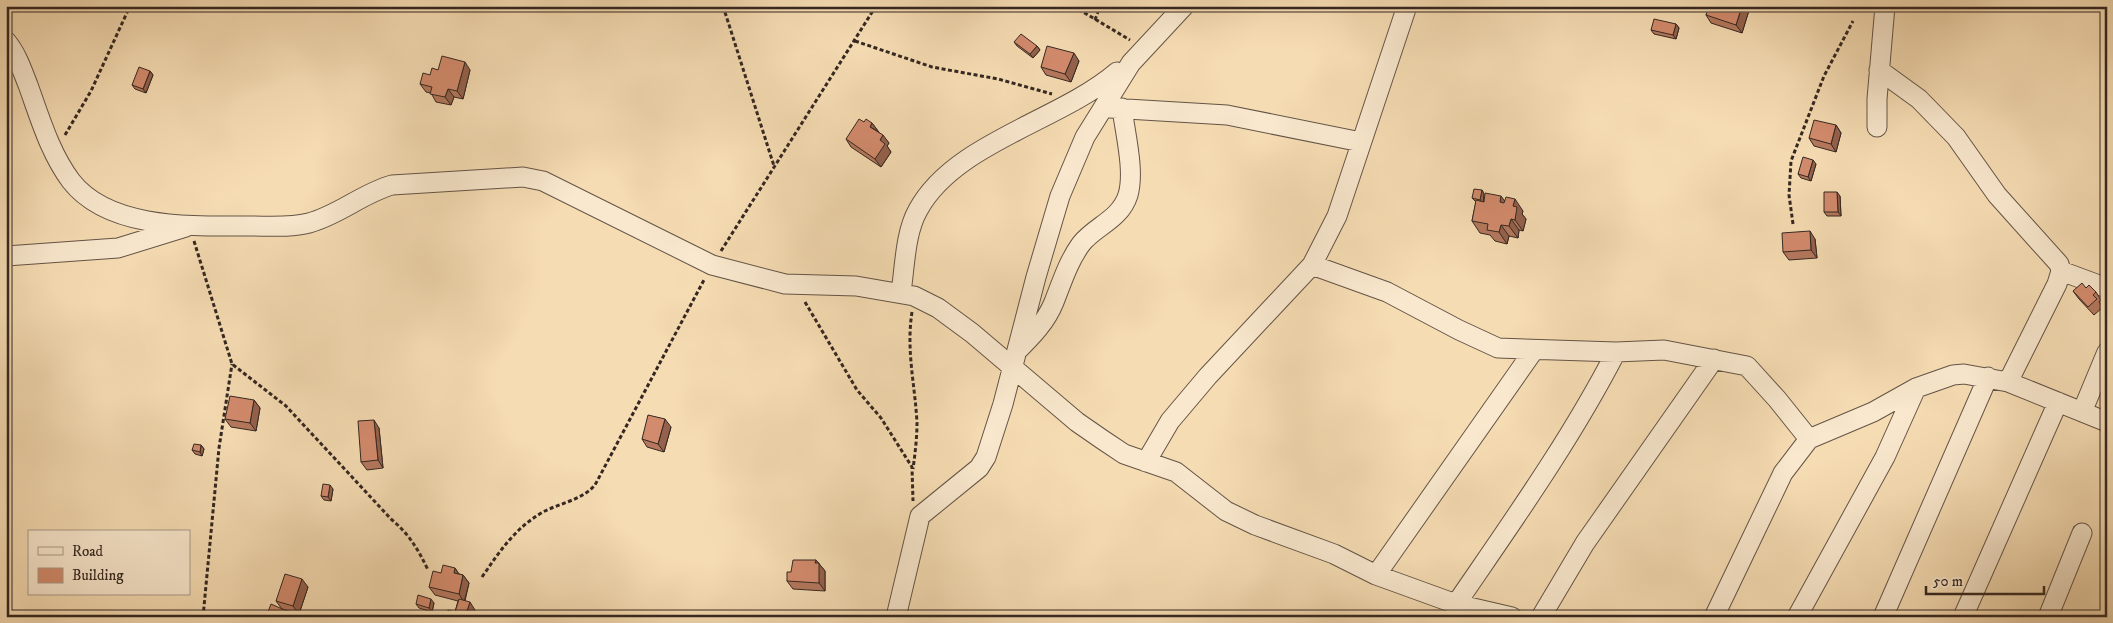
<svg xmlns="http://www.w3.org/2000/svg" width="2113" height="623" font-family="'IM FELL DW Pica',serif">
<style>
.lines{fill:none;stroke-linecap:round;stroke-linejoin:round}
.minor-casing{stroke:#645446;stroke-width:21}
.path{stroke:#342721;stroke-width:3;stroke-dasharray:4 2.5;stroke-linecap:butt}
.minor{stroke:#f9e8ce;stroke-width:19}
.wall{fill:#b5785e;stroke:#342721}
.shaded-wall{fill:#94614c;stroke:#342721}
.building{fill:#d38b6d;stroke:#342721}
</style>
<rect width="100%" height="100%" fill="#f6dcb3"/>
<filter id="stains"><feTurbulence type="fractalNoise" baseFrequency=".004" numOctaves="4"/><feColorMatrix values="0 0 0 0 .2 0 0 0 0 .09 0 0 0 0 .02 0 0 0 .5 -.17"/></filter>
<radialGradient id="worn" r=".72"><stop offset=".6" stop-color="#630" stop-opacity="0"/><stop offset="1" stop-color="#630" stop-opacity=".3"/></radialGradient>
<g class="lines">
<defs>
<path id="minor" d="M6,41C17,54 22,70 28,85C40,118 50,153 71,181C109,230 194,226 249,226C269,226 290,228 309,223C339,215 363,193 392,185L523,177L543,181L712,265L785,284L856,286L914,296L938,308L972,333L1077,422L1103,440L1124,454L1176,472L1226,511L1255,525L1334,554L1376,575L1456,604L1512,617
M1879,70L1919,99L1956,137L1997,195L2059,264L2061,271L2057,284L2008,382
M1110,108L1227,115L1361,142
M1877,127V99L1885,6
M6,256L118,248L186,227
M1312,265L1337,216L1407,6
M2061,271L2107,288
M901,292C905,266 905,233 918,210C954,143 1060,121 1117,72
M1017,351C1032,336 1046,322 1054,302C1062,282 1068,262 1081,244C1095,226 1120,220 1128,195C1135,171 1125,133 1122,108
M2082,412L2107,352
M1146,462L1170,421L1208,376L1312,265L1387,292L1459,330L1498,348L1616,352L1664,350L1747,366L1777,399L1809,439
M1376,575L1534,350
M1456,604C1512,522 1570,441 1616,352
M896,617L920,516L979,468L986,457L1003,404L1036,277L1060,196L1085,137L1131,63L1184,6
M1541,617L1585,543L1714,359
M1714,617L1783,473L1809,439L1873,412L1916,388L1953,375L1964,374L2008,382L2107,422
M1797,617L1885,457L1916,388
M1883,617L1988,377
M1963,617L2058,402
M2048,617L2082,533"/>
</defs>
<!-- minor casing -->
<use href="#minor" class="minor-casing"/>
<!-- path -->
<path class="path" d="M723,6L774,166
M1073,6L1130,40
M1095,20L1100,6
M855,41L932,67L998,79L1052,94
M65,135L91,91L130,6
M1793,224L1789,195L1791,161L1824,76L1853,21
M194,241L232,364L286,406L391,519C409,534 418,549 428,570
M721,251L876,6
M805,302L857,390L881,418L912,467L913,501
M912,312C906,351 915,384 917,423C917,438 915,454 913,469
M482,577C500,551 515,528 543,512C560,503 582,500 595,485L705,278
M203,617L219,448L232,364"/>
<!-- minor -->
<use href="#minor" class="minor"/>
</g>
<!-- wall -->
<path class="wall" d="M1709,6H1749L1750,7L1742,33L1711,23L1706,15Z
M1676,24L1679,28L1676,39L1654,34L1651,30Z
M1014,42L1037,46L1040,50L1033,58L1017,46Z
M1079,61L1071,82L1046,75L1041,67Z
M438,70H470L463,99L454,97L451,105L436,102L431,93L426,92L420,84L430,75Z
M150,71L153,75L146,93L135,89L132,85Z
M864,122L872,123L878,131L889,143L887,146L891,152L881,167L851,147L846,139Z
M1836,125L1841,133L1836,152L1814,146L1809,138Z
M1816,164L1811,181L1801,178L1798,174Z
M1482,190L1484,194L1483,202L1505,201L1523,211L1522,214L1526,219L1523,231L1519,230L1518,238L1509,236L1507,244L1495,241L1490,235L1480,233L1472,221L1476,202L1472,198Z
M1840,196L1841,216H1827L1824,212Z
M1815,239L1817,258L1789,260L1783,252Z
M2086,288L2096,292L2101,300L2099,302L2103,307L2094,315L2079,299L2073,291Z
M254,400L260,408L256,431L231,427L225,419Z
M671,427L664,452L647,447L642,439Z
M379,428L383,468L367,470L361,462Z
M201,445L204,449L202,456L195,454L192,450Z
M333,489L331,501L324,500L321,496Z
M816,560L825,571V591L793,589L787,581L791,572Z
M455,568L459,574L463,575L469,583L465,601L475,610L455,612L458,601L435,595L429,587L441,573Z
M308,587L299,614L282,609L276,601Z
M434,603L432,612L419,608L416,604Z"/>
<!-- shaded-wall -->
<path class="shaded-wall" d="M1742,6H1749L1750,7L1742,33L1736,25Z
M1676,24L1679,28L1676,39L1673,35Z
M1037,46L1040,50L1033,58L1030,54Z
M1074,53L1079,61L1071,82L1065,74Z
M465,62L470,70L463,99L457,91Z
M150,71L153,75L146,93L143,89Z
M448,89L454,97L451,105L445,97Z
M872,123L878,131L870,127Z
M1836,125L1841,133L1836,152L1831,144Z
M883,135L889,143L887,146L891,152L881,167L875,159L880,140Z
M1813,160L1816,164L1811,181L1808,177Z
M1482,190L1484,194L1483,204L1480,200Z
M1837,192L1840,196L1841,216L1838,212Z
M1501,196L1510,208L1500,202Z
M1515,199L1523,211L1522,214L1526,219L1523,231L1515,220L1513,206Z
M1511,219L1519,230L1518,238L1509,226Z
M1501,225L1509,236L1507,244L1499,232Z
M1810,231L1815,239L1817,258L1811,250Z
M254,400L260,408L256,431L250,423Z
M665,419L671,427L664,452L658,444Z
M374,420L379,428L383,468L378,460Z
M201,445L204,449L202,456L200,452Z
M330,485L333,489L331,501L328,497Z
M816,560L825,571V591L819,583L815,563Z
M455,568L460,576L454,573Z
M463,575L469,583L464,602L459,594Z
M302,579L308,587L299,614L293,606Z
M431,599L434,603L432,612L429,608Z
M470,602L475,610L473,617H465Z
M289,612L293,617H287Z"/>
<!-- building -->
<path class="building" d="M1709,6H1742L1736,25L1706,15Z
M1654,19L1676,24L1673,35L1651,30Z
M1021,34L1037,46L1030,54L1014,42Z
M1047,46L1074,53L1065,74L1041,67Z
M442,56L465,62L457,91L448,89L445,97L430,94L432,87L420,84L423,73L430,75L432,68L438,70Z
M139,67L150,71L143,89L132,85Z
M859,119L864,122L866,119L872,123L870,127L883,135L880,140L885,144L875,159L846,139Z
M1814,120L1836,125L1831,144L1809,138Z
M1803,157L1813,160L1808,177L1798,174Z
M1474,189L1482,190L1480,200L1472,198Z
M1824,192H1837L1838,212H1824Z
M1485,193L1501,196L1500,202L1504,203L1506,197L1515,199L1513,206L1517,207L1515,220L1511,219L1509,226L1501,225L1499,232L1487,230L1488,224L1472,221L1476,200L1484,202Z
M1810,231L1811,250L1783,252L1782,233Z
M2082,283L2086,288L2089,285L2096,292L2093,295L2097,299L2088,307L2073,291Z
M230,396L254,400L250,423L225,419Z
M648,415L665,419L658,444L642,439Z
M374,420L378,460L361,462L358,421Z
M194,444L201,445L200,452L192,450Z
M323,484L330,485L328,497L321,496Z
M793,560H816L815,563H819V583L787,581V572H791Z
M443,565L455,568L454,573L463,575L459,594L429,587L433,571L441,573Z
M285,574L302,579L293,606L276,601Z
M418,595L431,599L429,608L416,604Z
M459,599L470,602L465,617H446L448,610L455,612Z
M271,604L289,612L287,617H266Z"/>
<!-- margin -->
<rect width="2113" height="623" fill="none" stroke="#f6dcb3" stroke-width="25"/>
<rect x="8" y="8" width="2098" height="608" fill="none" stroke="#342721" stroke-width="2.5"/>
<rect x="12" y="12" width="2088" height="598" fill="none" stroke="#342721"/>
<!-- legend -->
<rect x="28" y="530" width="162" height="65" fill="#f9e8ce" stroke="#aa9b89"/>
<rect x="38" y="547" width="25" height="8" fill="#f9e8ce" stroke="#aa9b89"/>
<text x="72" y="556" font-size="15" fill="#342721">Road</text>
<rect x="38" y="568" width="25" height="15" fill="#d38b6d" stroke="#aa9b89"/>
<text x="72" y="580" font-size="15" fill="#342721">Building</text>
<!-- scale -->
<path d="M1926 586v8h118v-8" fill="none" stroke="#342721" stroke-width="2.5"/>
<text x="1933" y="586" font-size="15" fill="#342721" stroke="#f9e8ce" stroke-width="4" paint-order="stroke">50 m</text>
<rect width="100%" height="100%" filter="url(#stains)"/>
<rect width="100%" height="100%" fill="url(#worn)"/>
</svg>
